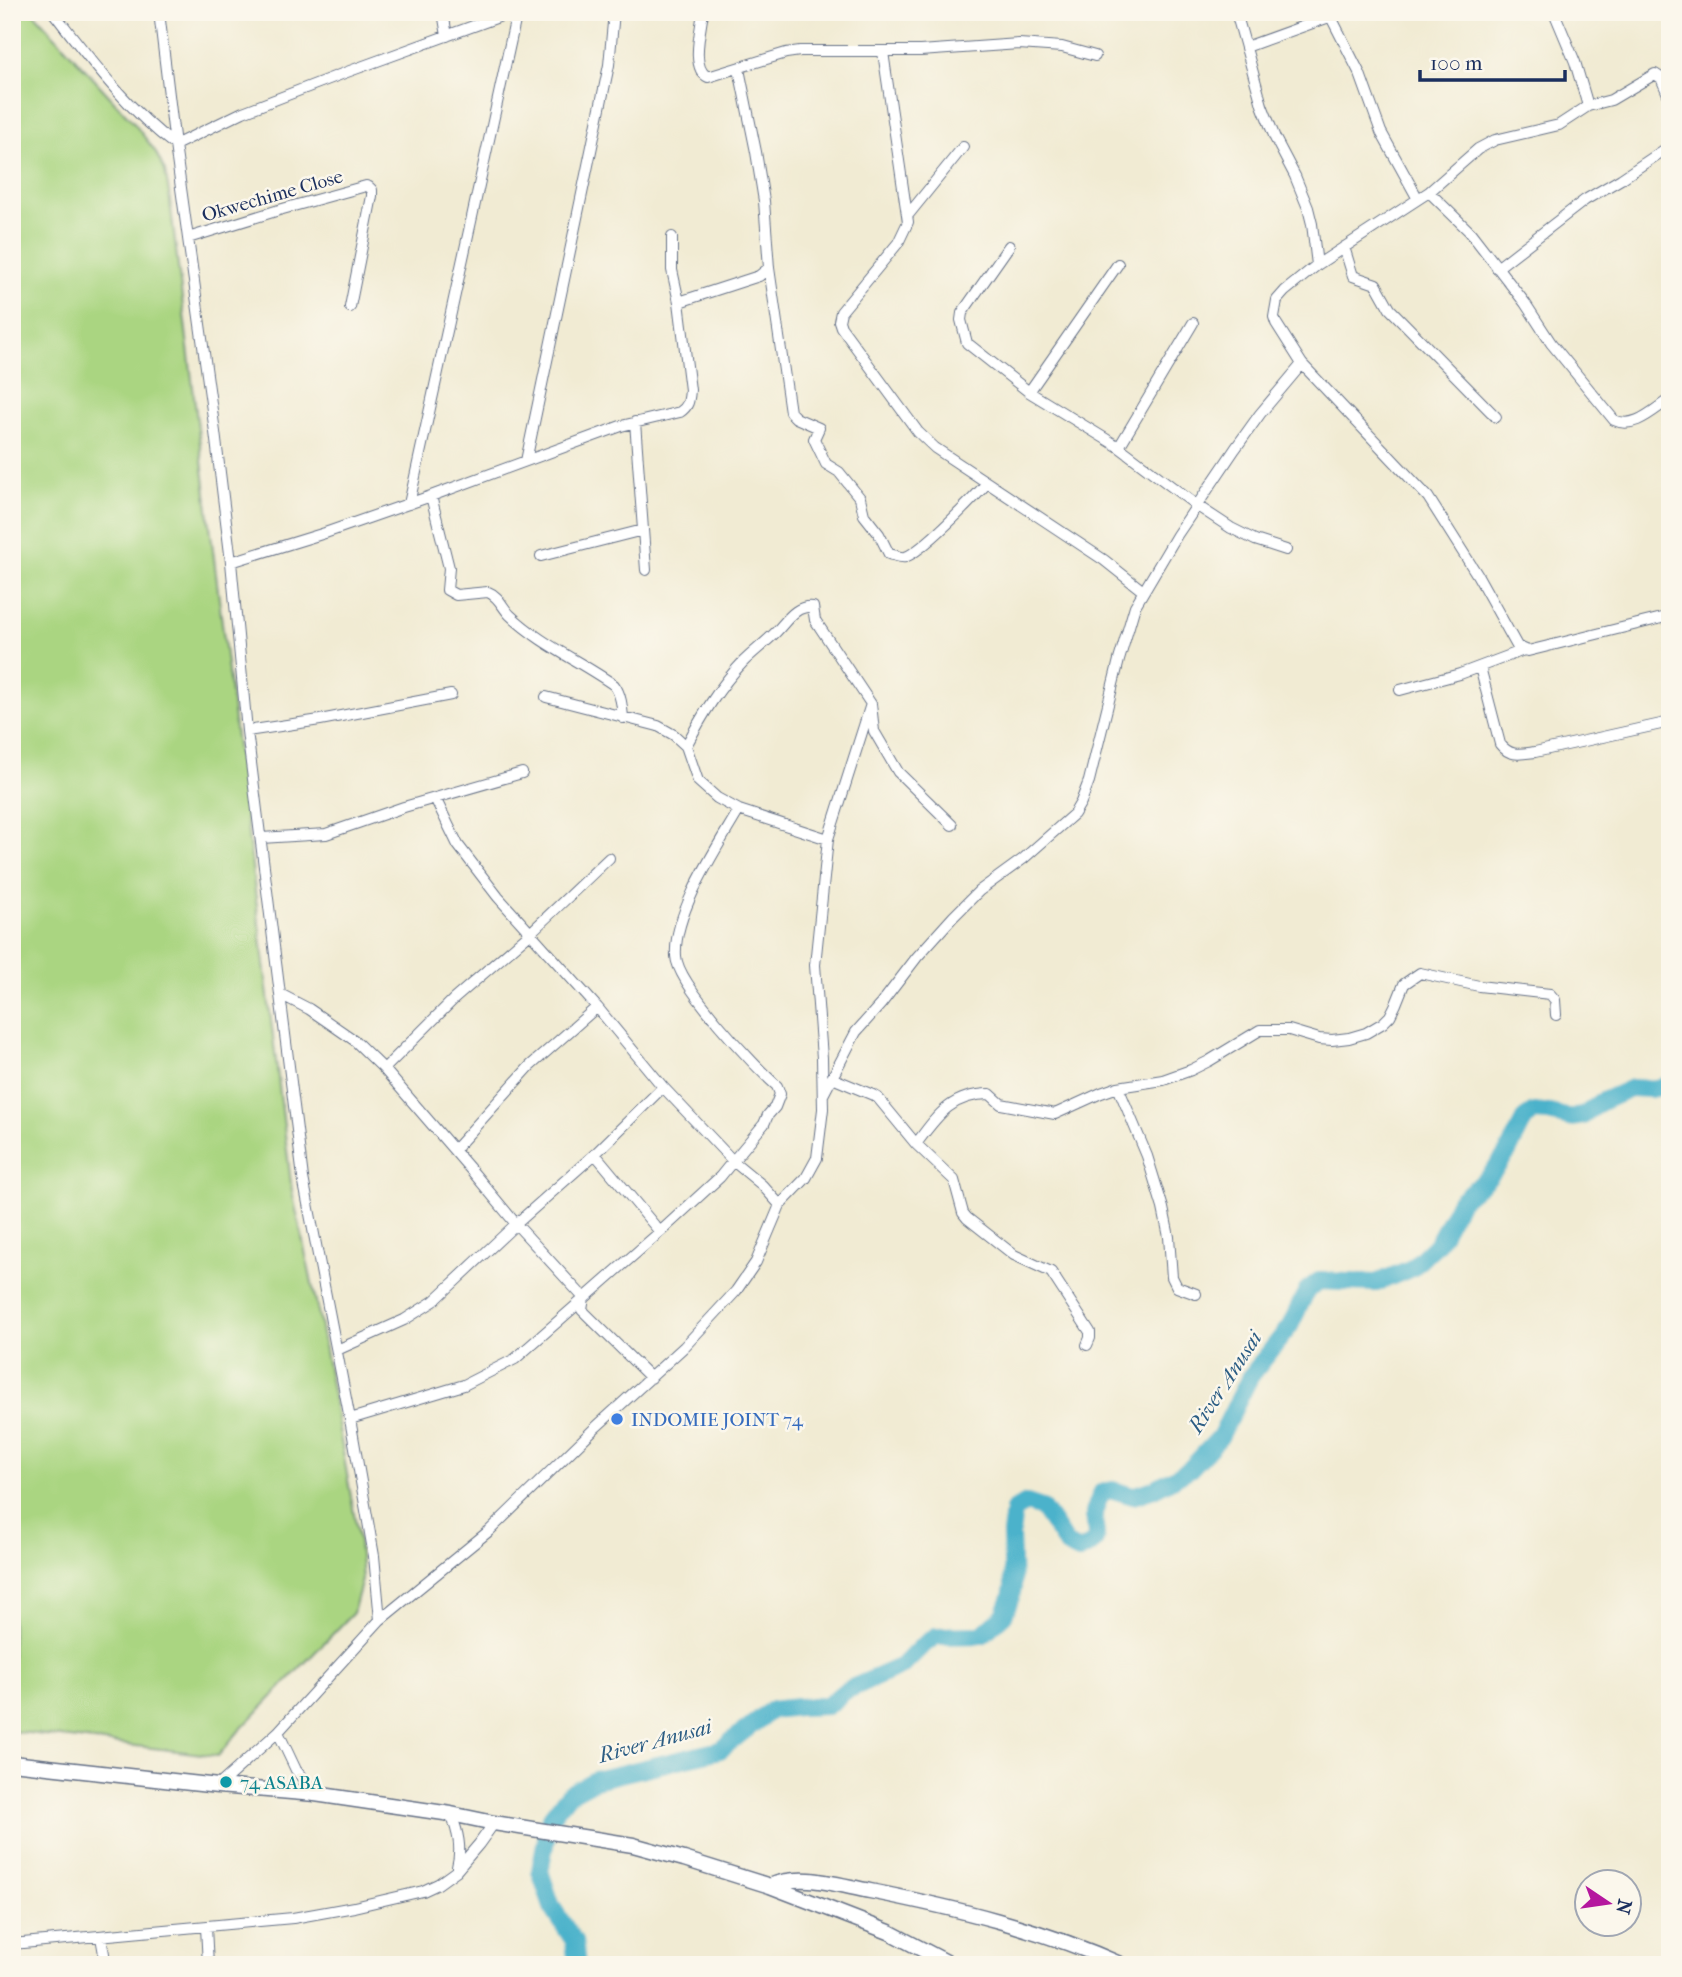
<svg xmlns="http://www.w3.org/2000/svg" width="1682" height="1977" font-family="'IM FELL French Canon',serif">
<style>
.grass{fill:#aad581;stroke:#628270;stroke-width:2}
.lines{fill:none;stroke-linecap:round;stroke-linejoin:round}
.river{stroke:#4cb2cb;stroke-width:18}
.street-casing{stroke:#667187;stroke-width:12}
.secondary-casing{stroke:#667187;stroke-width:17}
.street{stroke:#fff;stroke-width:10}
.secondary{stroke:#fff;stroke-width:14}
.shop-dot{fill:#3f7fe0;stroke:#fbf7ec;stroke-width:2.5}
.culture-dot{fill:#0f9aa8;stroke:#fbf7ec;stroke-width:2.5}
.labels{text-anchor:middle;stroke-width:5;stroke-linejoin:round;paint-order:stroke}
.street-label{font-size:19px;fill:#1b2f5e;stroke:#fbf7ec}
.shop-label{font-size:19px;fill:#366cbe;stroke:#fbf7ec;text-anchor:start}
.culture-label{font-size:19px;fill:#0d838f;stroke:#fbf7ec;text-anchor:start}
.water-label{font-size:21px;font-style:italic;fill:#2c5d84;stroke:#fbf7ec}
</style>
<rect width="100%" height="100%" fill="#fbf7ec"/>
<filter id="ink" filterUnits="userSpaceOnUse"><feTurbulence type="fractalNoise" baseFrequency=".0143" numOctaves="2"/><feDisplacementMap in="SourceGraphic" scale="14" xChannelSelector="R" yChannelSelector="G"/><feConvolveMatrix kernelMatrix="1 2 1 2 8 2 1 2 1" color-interpolation-filters="sRGB"/></filter>
<filter id="wash" filterUnits="userSpaceOnUse"><feTurbulence type="fractalNoise" baseFrequency=".00686" numOctaves="4" result="noise"/><feDisplacementMap in="SourceGraphic" scale="28" xChannelSelector="R" yChannelSelector="G"/><feGaussianBlur stdDeviation="1.57" result="paint"/><feColorMatrix in="noise" values="0 0 0 0 0 0 0 0 0 0 0 0 0 0 0 0 0 1.4 0 .05"/><feComposite in="paint" operator="in"/></filter>
<g filter="url(#wash)">
<rect width="100%" height="100%" fill="#f1ebd3"/>
<!-- grass -->
<path class="grass" d="M12,12H33L133,122L155,151L165,171L169,193L292,1191L318,1311L359,1542L362,1580L353,1613L239,1731L218,1756L12,1731Z"/>
<g class="lines">
<!-- river -->
<path class="river" d="M577,1965L574,1941L552,1907L540,1871L550,1818L569,1794L595,1780L720,1750L771,1710L798,1707L827,1706L845,1691L902,1666L922,1646L936,1636L982,1635L1004,1615L1011,1597L1013,1587L1011,1534L1014,1510L1027,1503L1042,1508L1067,1545L1079,1551C1104,1540 1094,1536 1094,1514C1095,1507 1099,1499 1102,1492L1113,1490L1133,1496L1154,1489L1190,1469L1220,1437L1250,1377L1290,1326L1307,1290L1319,1281L1376,1283L1412,1268L1437,1244L1460,1201L1489,1177L1508,1152L1525,1118L1534,1112L1549,1113L1570,1118L1583,1116L1601,1102L1632,1088L1651,1089L1670,1085"/>
</g>
</g>
<g filter="url(#ink)">
<g class="lines">
<defs>
<path id="street" d="M53,12C90,59 127,109 175,145L215,432L231,562L247,731L303,1178L350,1419L374,1556L380,1620
M159,12L175,145L243,112L347,72L512,12
M443,12L447,36
M703,12C701,29 690,69 708,77L786,53L800,51H920L1019,44L1062,47L1095,56
M1236,12L1262,105L1275,138L1295,176L1308,208L1312,224L1317,265
M1331,12V17L1360,74L1381,132L1418,199
M1554,12L1575,62L1588,106
M1246,47L1343,12
M883,52L908,222L898,243L841,312L839,321L841,327L918,432L935,448L1104,560L1143,591
M1670,99L1661,78L1655,74L1611,100L1588,106L1559,125L1495,140L1478,149L1429,192L1317,265L1285,291L1277,300L1274,317L1276,323L1302,364L1428,497L1478,576L1517,646L1528,651L1670,616
M1429,192L1470,232L1525,303L1551,343L1614,420C1634,430 1653,410 1670,399
M908,215L963,147
M188,238L279,210L366,186L369,187L372,190V196L350,307
M1009,246L962,313L961,320L967,343L1029,392L1119,447L1196,505L1231,528L1255,540L1286,550
M1344,247L1353,276L1376,284L1390,309L1496,417
M769,268L790,412L796,418L819,428L814,439L826,464L839,472L860,498L864,515L879,534L889,554C894,555 900,558 905,557C922,552 974,498 987,483
M1497,268L1585,200L1621,179L1670,146
M679,302L759,276L769,268L764,201L756,152L739,69
M1029,392L1118,264
M635,422L646,570
M1119,447L1193,323
M526,461L609,65L614,12
M431,496L449,568L447,590L456,595L488,592C499,596 502,607 510,615C540,644 580,661 614,685C621,694 622,706 623,718
M409,504L517,12
M541,556L643,530
M231,562L325,533L431,496L621,426L680,412C689,406 689,400 690,390L679,302L672,270V237
M1480,667L1500,744C1510,757 1520,754 1535,752L1670,722
M1400,690L1460,674L1524,650
M546,697L658,726L674,735L686,746L698,781L717,798L739,810L828,839
M247,731L320,720L451,695
M686,746C702,716 719,687 743,662C753,652 765,643 775,633C787,621 795,605 813,607L815,620L871,704L874,731L898,772L952,825
M435,798L458,845L498,897L597,1007L663,1087L733,1161L764,1124L768,1115L775,1107L780,1094L777,1086C754,1066 677,984 676,956C673,913 717,848 739,810
M261,838L326,834L404,807L522,773
M280,994L309,1009L354,1040L384,1069L472,1171L516,1224L584,1298L582,1310L651,1378
M384,1069L454,999L529,934L609,858
M832,1078L873,1095L878,1098L916,1144L954,1180L963,1213L967,1218L1014,1255L1051,1272L1090,1332V1338L1087,1345
M1118,1087L1147,1156L1163,1208L1169,1237L1172,1277L1177,1287L1196,1294
M823,1095L856,1032L881,1004L917,957L953,917L979,891L1023,859L1074,814L1081,802L1089,781L1119,660L1135,606L1177,535L1235,449L1260,414L1302,364
M916,1144C937,1116 951,1094 990,1094L1001,1104L1055,1114L1101,1093L1118,1087L1163,1080L1191,1070L1209,1061L1260,1030H1289L1319,1039L1332,1040L1349,1038L1366,1033L1383,1023L1390,1016L1396,1004L1404,984L1420,973L1479,986L1550,994L1555,1000L1556,1015
M454,1150L530,1066L597,1007
M595,1154L660,1232
M337,1350L404,1320L434,1301L516,1224L595,1154L663,1087
M350,1419L464,1385L515,1359L660,1232L720,1177L733,1161L762,1185L780,1205
M278,1732L296,1770L315,1794
M218,1786L278,1732L380,1620L489,1531L596,1427L684,1347L736,1291L756,1262L780,1205L806,1178L817,1158L823,1109L822,1058L815,965L828,839L871,704
M451,1814C458,1832 462,1848 457,1867
M206,1927L208,1965
M101,1937L106,1965
M12,1944L293,1918L354,1907L423,1891L438,1884L456,1871L479,1844L494,1823"/>
<path id="secondary" d="M12,1763L218,1786L315,1794L451,1814L494,1823L633,1845L684,1859L770,1886L889,1932L952,1965
M770,1886C801,1872 837,1885 870,1891C956,1908 1042,1929 1122,1965"/>
</defs>
<!-- street casing -->
<use href="#street" class="street-casing"/>
<!-- secondary casing -->
<use href="#secondary" class="secondary-casing"/>
<!-- street -->
<use href="#street" class="street"/>
<!-- secondary -->
<use href="#secondary" class="secondary"/>
</g>
</g>
<!-- markers -->
<circle class="shop-dot" cx="617" cy="1419" r="7"/>
<circle class="culture-dot" cx="226" cy="1782" r="7"/>
<g class="labels">
<!-- street labels -->
<g class="street-label">
<text transform="translate(272 195) rotate(-16)" y="7">Okwechime Close</text>
</g>
<!-- shop labels -->
<g class="shop-label">
<text x="631" y="1426">INDOMIE JOINT 74</text>
</g>
<!-- culture labels -->
<g class="culture-label">
<text x="240" y="1789">74 ASABA</text>
</g>
<!-- water labels -->
<g class="water-label">
<text transform="translate(1225 1382) rotate(-57)" y="7">River Anusai</text>
<text transform="translate(655 1741) rotate(-15)" y="7">River Anusai</text>
</g>
</g>
<!-- margin -->
<rect width="1682" height="1977" fill="none" stroke="#fbf7ec" stroke-width="42"/>
<!-- north arrow -->
<g transform="translate(1608 1903) rotate(103)"><circle r="33" fill="#fbf7ec" stroke="#a1a7b3" stroke-width="2"/>
<path d="M0-5L12 26L0 18L-12 26Z" fill="#b5179e"/>
<text y="-10" font-size="19" font-weight="bold" text-anchor="middle" fill="#1b2f5e">N</text>
</g>
<!-- scale -->
<path d="M1420 70v10h145v-10" fill="none" stroke="#1b2f5e" stroke-width="3.5"/>
<text x="1430" y="70" font-size="21" fill="#1b2f5e" stroke="#fbf7ec" stroke-width="5" paint-order="stroke">100 m</text>
</svg>
